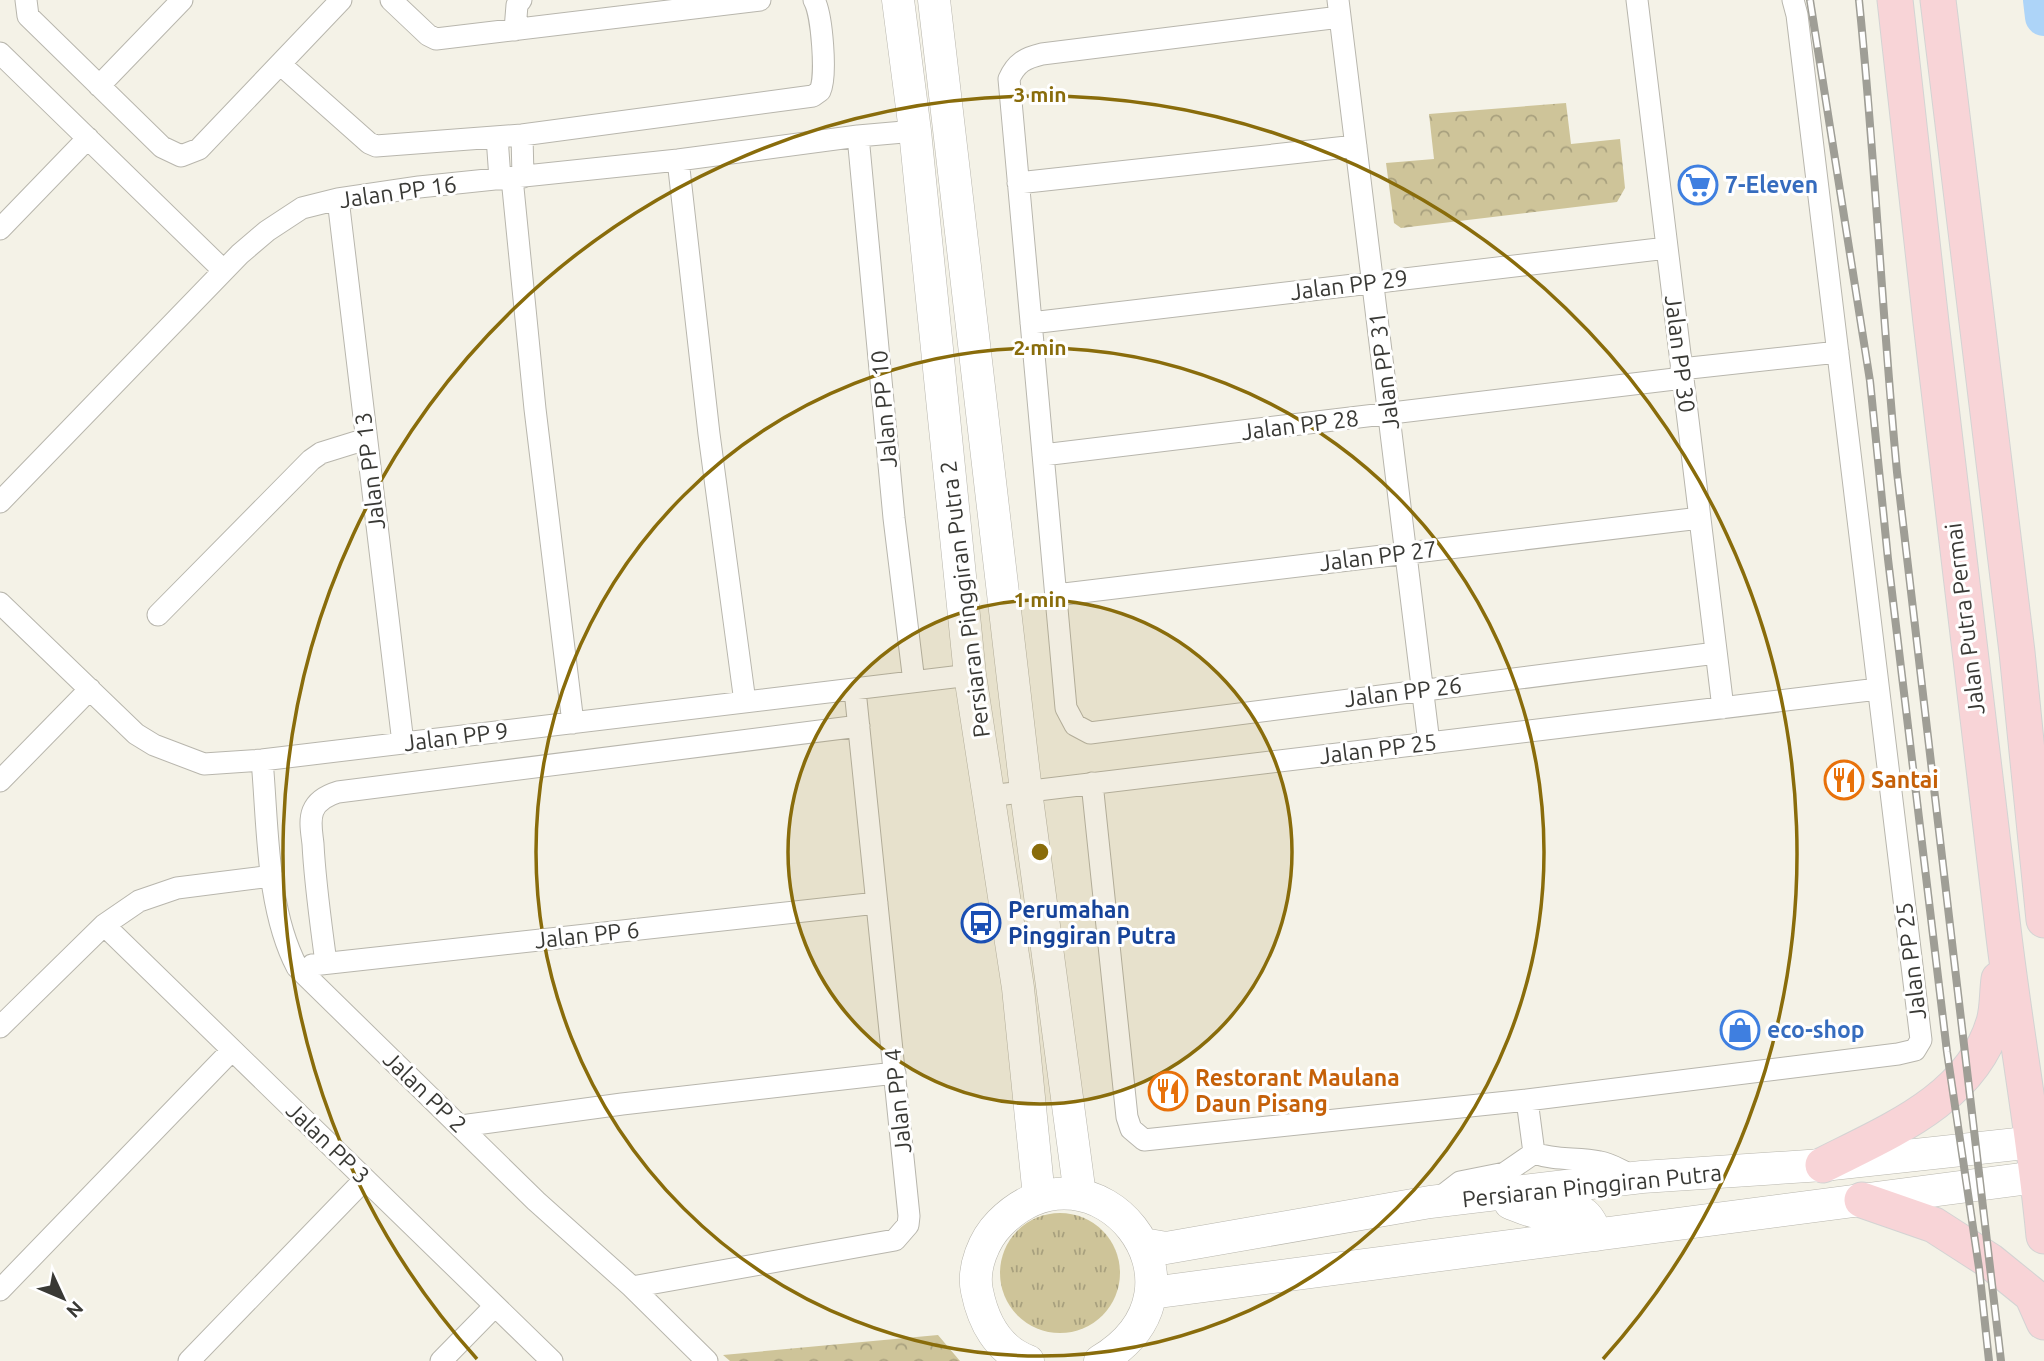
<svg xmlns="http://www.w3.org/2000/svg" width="2044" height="1361" font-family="Ubuntu,sans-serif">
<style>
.grass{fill:url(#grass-tufts)}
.park{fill:url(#park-crowns)}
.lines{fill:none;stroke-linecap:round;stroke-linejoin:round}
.river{stroke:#add4f8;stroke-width:38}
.street-casing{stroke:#b8b6ad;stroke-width:23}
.secondary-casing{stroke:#b8b6ad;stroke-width:33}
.primary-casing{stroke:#d3d3d3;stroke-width:37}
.street{stroke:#fff;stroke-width:21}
.secondary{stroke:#fff;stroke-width:32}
.primary{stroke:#f8d4d7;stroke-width:35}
.rail-casing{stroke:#9f9e96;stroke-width:8}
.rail{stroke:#fff;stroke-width:5;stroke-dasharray:16;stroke-linecap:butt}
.ring{fill:none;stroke:#896c0b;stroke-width:3.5}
.labels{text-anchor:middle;stroke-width:6;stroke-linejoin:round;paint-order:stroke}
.shop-label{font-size:23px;font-weight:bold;fill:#366cbe;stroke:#fff;text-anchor:start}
.street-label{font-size:23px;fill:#393935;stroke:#fff}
.food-label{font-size:23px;font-weight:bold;fill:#c56008;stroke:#fff;text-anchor:start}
.transit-label{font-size:23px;font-weight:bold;fill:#164399;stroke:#fff;text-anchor:start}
.centre{fill:#896c0b;stroke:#fff;stroke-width:3.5}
.ring-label{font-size:21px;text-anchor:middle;font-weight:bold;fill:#896c0b;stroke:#fff;stroke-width:6;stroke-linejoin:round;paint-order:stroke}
</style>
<defs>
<pattern id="grass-tufts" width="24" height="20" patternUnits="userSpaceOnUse" patternTransform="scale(1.75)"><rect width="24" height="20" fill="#cec499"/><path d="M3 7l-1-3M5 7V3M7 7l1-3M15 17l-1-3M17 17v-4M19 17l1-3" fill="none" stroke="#a8a07e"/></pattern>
<pattern id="park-crowns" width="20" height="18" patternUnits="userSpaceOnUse" patternTransform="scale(1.75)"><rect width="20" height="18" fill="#cec499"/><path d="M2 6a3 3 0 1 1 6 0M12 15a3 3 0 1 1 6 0" fill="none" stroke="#a8a07e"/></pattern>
</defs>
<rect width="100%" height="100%" fill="#f4f2e7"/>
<!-- grass -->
<path class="grass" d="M1000 1273a60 60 0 1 1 120 0a60 60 0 1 1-120 0Z"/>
<!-- park -->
<path class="park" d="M1566,103L1571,144L1620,139L1625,188L1617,202L1401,228L1394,223L1386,163L1434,159L1429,114Z
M938,1335L960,1361H730L723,1355Z"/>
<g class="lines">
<!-- river -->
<path class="river" d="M2042,0L2044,17"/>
<defs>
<path id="street" d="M26,0L28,16L162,147L181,156L199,149L341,0
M391,0L428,35L436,39L760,0
M1338,0L1429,743
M1637,0L1723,708
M1340,17L1042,54C1025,58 1016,63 1009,79L1066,708L1075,725L1090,733L1716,653
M515,30L517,5L521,0
M0,53L223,270
M280,64L369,143L376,146L522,135L813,96L820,91C827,76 822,14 814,0
M99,86L182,0
M522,135L523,177
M858,136L894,518L914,682
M497,137L500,179
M678,160L709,434L745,702
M512,178L535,409L573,723
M1018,183L1356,146
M338,199L403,743
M0,229L88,138
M1031,323L1667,248
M1681,369L1838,352
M1043,455L1683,378
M0,502L240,254L267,231L302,208L338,199L419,187L678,160L858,136L915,131
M1056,595L1700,518
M0,603L136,734L154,745L204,764L262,760L970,675
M158,615L311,460L321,453L366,439
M262,760C268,825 266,908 297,967L536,1201L632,1287L707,1361
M0,781L90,689
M1092,783L1127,1117L1131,1129L1144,1140L1527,1100L1898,1054L1915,1050L1921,1040L1797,15L1793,0
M989,796L1878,689
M104,925L552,1361
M326,963C321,924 315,884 313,844C312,834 309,821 313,811C317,801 328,795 338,792L859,726
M312,965L877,903
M0,1027L104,925L139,901L177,888L272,876
M1527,1100L1534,1153
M461,1126L622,1104L895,1073
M1534,1153C1556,1161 1578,1157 1600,1162C1613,1164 1623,1173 1636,1176
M1438,1199L1460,1182L1505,1173L1534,1153
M632,1287L895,1240L908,1225L909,1216L855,690
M0,1290L232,1050
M189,1361L365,1179
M441,1361L495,1306"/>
<path id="secondary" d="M898,0L915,131L970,675L1018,988L1039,1197
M934,0L1026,791L1080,1195
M1510,1203C1518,1206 1528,1211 1537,1212C1566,1215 1584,1196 1596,1235
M1143,1244L1166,1248L1430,1202L1642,1177L1823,1165L2044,1141
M1151,1293L2044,1176
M1028,1361C998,1350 983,1321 977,1291C972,1268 984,1239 1000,1223C1094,1128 1225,1286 1100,1361"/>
<path id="primary" d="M1895,0C1928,307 1965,613 2002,920C2014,1026 2034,1130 2044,1236
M1938,0L2017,652L2044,920
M1823,1165C1890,1131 1971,1099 1994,1022C1998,1009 1997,993 1999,979
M1862,1200L1934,1225L1990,1261L2032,1295L2044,1322"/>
</defs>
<!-- street casing -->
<use href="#street" class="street-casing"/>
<!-- secondary casing -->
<use href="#secondary" class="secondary-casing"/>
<!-- primary casing -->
<use href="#primary" class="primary-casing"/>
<!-- street -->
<use href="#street" class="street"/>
<!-- secondary -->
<use href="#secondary" class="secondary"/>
<!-- primary -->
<use href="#primary" class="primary"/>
<defs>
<path id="rail" d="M1810,0L1870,381L1888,559L1947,1052L1979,1268L1989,1361
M1859,0C1875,157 1882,315 1897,472L2001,1361"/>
</defs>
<!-- rail casing -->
<use href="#rail" class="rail-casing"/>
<!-- rail -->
<use href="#rail" class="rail"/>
</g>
<!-- distance rings -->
<circle cx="1040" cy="852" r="252" fill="#896c0b" fill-opacity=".12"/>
<g class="ring">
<circle cx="1040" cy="852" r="252"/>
<circle cx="1040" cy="852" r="504"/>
<path d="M477 1359A757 757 0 1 1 1603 1359"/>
</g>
<!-- icons -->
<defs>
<symbol id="supermarket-ring" viewBox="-11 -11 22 22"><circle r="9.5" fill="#fff" stroke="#3f7fe0" stroke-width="1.5"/><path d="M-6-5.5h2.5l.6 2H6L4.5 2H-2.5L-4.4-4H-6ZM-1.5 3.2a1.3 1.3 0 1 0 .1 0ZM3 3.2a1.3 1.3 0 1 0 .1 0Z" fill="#3f7fe0"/></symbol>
<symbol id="restaurant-ring" viewBox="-11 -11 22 22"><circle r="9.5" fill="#fff" stroke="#e8710a" stroke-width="1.5"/><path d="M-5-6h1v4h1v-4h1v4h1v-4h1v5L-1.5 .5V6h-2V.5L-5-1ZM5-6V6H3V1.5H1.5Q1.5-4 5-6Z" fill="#e8710a"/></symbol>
<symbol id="bus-ring" viewBox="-11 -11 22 22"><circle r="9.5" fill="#fff" stroke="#1a4fb4" stroke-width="1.5"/><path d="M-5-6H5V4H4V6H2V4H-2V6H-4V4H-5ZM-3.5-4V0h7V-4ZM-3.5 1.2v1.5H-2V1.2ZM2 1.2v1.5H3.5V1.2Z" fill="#1a4fb4"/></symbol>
<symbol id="shop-ring" viewBox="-11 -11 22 22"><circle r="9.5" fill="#fff" stroke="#3f7fe0" stroke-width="1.5"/><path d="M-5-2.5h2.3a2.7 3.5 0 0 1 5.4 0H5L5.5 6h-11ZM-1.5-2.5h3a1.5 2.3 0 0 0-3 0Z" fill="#3f7fe0"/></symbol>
</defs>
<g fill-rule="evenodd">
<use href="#supermarket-ring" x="1676" y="163" width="44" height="44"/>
<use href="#restaurant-ring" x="1822" y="758" width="44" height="44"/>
<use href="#bus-ring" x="959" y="901" width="44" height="44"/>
<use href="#shop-ring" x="1718" y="1008" width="44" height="44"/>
<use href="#restaurant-ring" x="1146" y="1069" width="44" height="44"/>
</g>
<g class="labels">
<!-- shop labels -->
<g class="shop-label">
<text x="1725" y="193">7-Eleven</text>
<text x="1767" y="1038">eco-shop</text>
</g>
<!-- street labels -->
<g class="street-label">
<text transform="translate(398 192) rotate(-8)" y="8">Jalan PP 16</text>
<text transform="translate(1349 285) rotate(-7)" y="8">Jalan PP 29</text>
<text transform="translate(1680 354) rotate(83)" y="8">Jalan PP 30</text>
<text transform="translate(1384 371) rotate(-97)" y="8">Jalan PP 31</text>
<text transform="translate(884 409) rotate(-95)" y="8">Jalan PP 10</text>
<text transform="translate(1300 425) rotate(-7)" y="8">Jalan PP 28</text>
<text transform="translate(370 471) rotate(-97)" y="8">Jalan PP 13</text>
<text transform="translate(1378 556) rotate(-7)" y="8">Jalan PP 27</text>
<text transform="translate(965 599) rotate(-97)" y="8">Persiaran Pinggiran Putra 2</text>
<text transform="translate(1965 619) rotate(-97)" y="8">Jalan Putra Permai</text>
<text transform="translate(1403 692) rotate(-7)" y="8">Jalan PP 26</text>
<text transform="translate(456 737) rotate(-7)" y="8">Jalan PP 9</text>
<text transform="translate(1378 749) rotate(-7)" y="8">Jalan PP 25</text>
<text transform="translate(587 935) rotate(-6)" y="8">Jalan PP 6</text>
<text transform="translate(1911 961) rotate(-97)" y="8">Jalan PP 25</text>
<text transform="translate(425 1092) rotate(44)" y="8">Jalan PP 2</text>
<text transform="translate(898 1101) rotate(-96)" y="8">Jalan PP 4</text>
<text transform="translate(328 1143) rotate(44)" y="8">Jalan PP 3</text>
<text transform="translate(1592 1186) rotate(-6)" y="8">Persiaran Pinggiran Putra</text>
</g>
<!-- food labels -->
<g class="food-label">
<text x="1871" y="788">Santai</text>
<text x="1195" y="1086">Restorant Maulana<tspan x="1195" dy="26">Daun Pisang</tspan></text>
</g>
<!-- transit labels -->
<g class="transit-label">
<text x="1008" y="918">Perumahan<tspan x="1008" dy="26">Pinggiran Putra</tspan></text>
</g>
</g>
<circle cx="1040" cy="852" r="10" class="centre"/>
<g class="ring-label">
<text x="1040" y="102">3 min</text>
<text x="1040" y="355">2 min</text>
<text x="1040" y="607">1 min</text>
</g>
<!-- north arrow -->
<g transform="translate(63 1298) rotate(134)" stroke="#ffffff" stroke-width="5" paint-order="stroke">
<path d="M0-5L12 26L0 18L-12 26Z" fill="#393935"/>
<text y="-10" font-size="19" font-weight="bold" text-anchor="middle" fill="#393935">N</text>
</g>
</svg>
